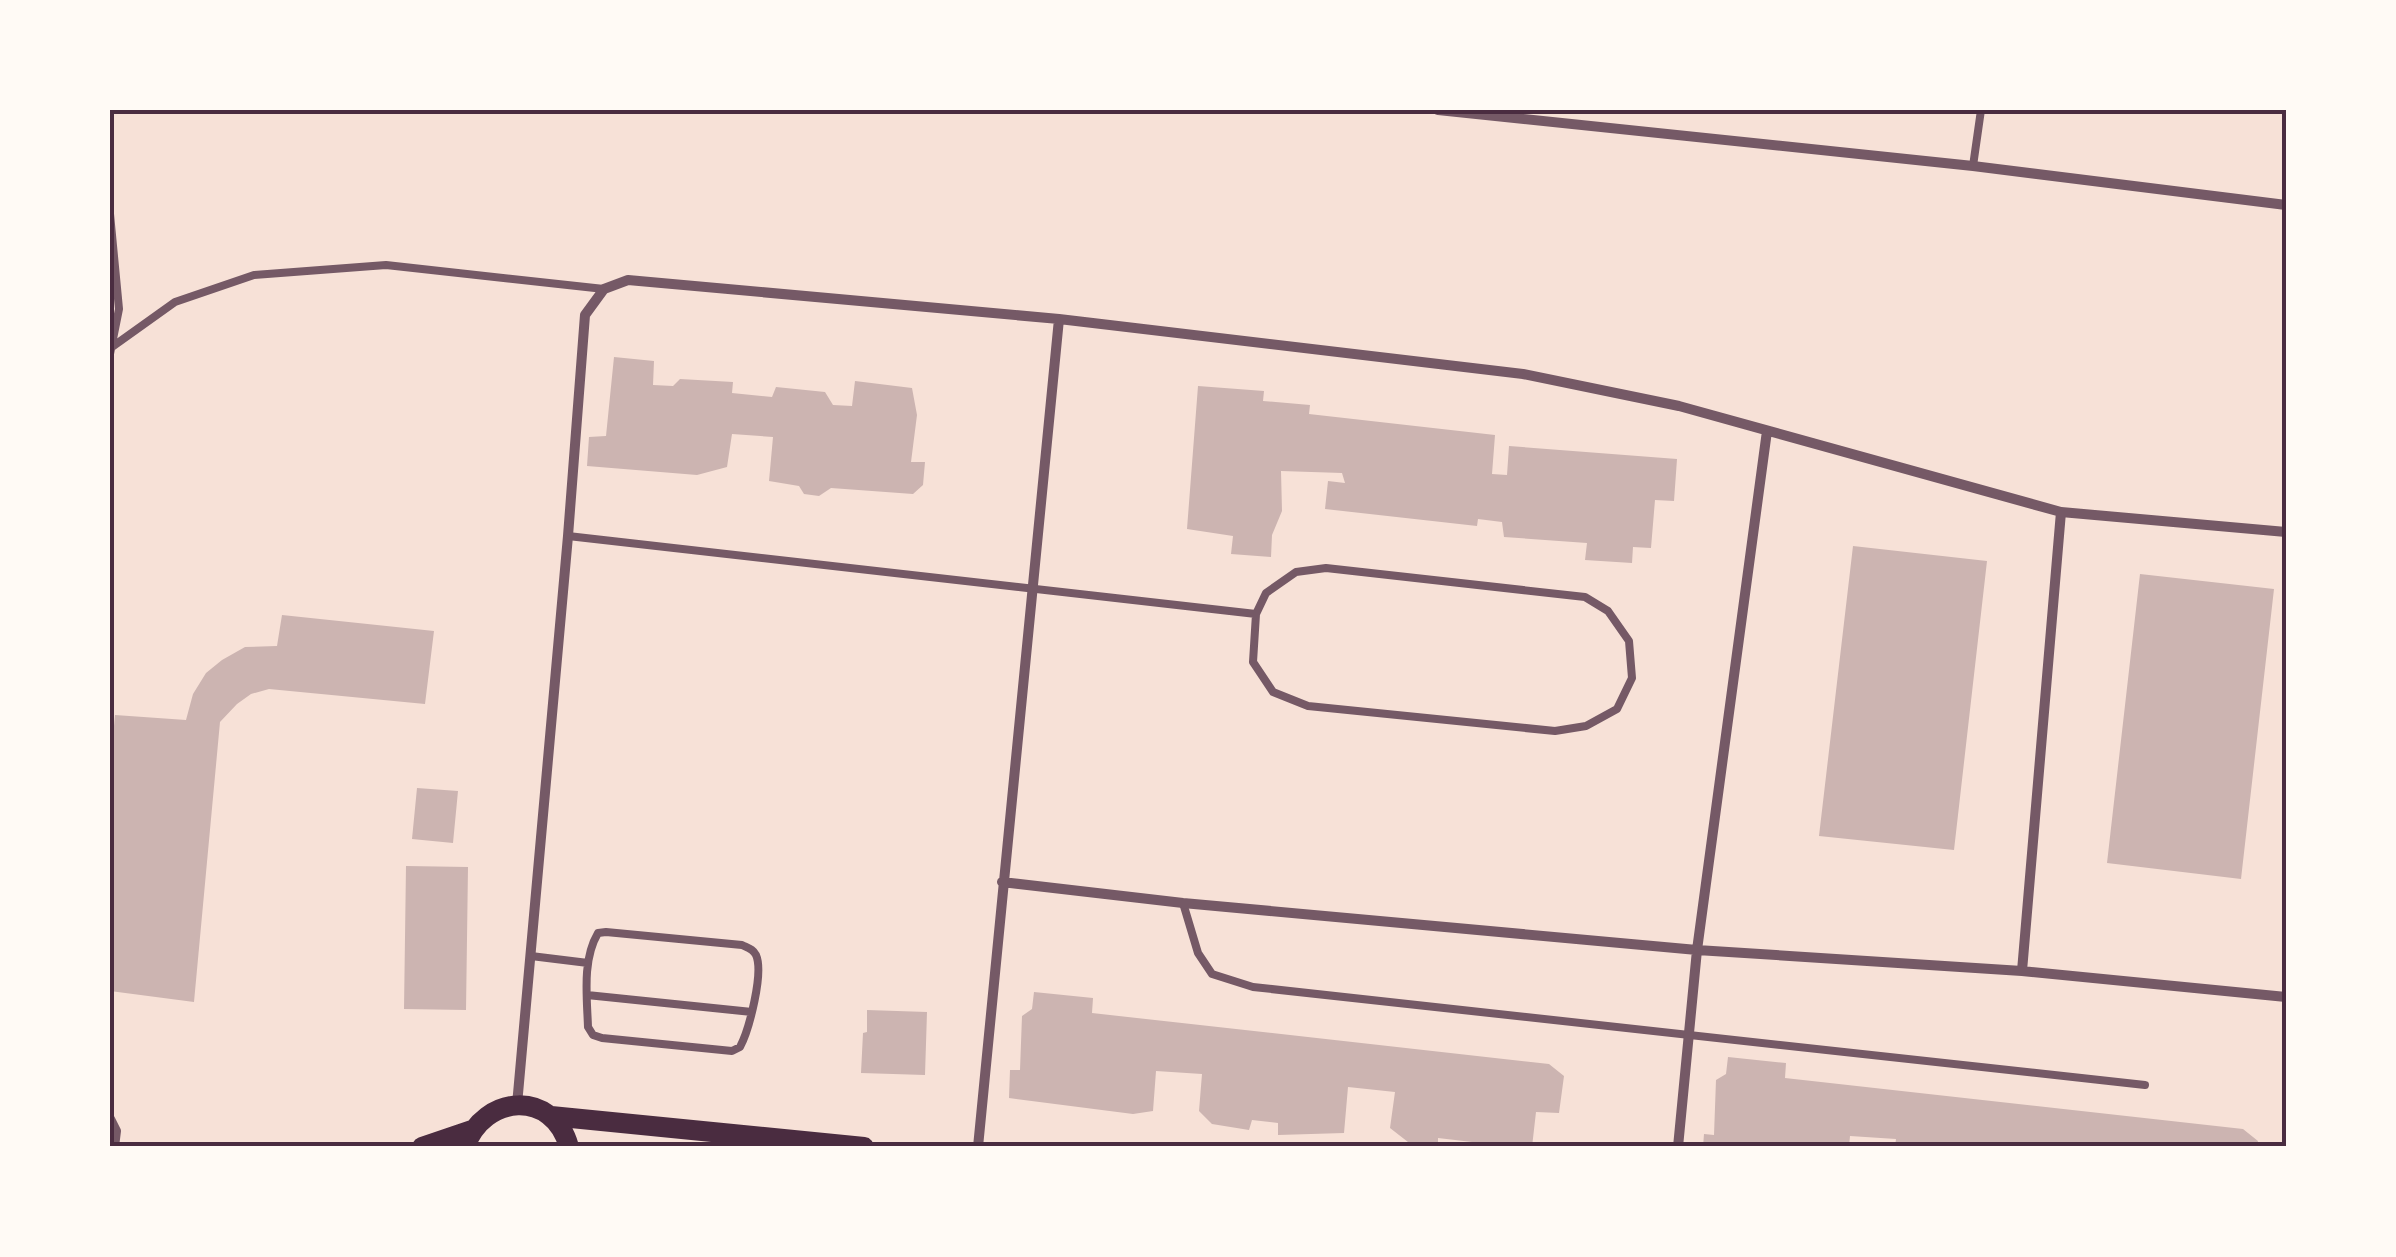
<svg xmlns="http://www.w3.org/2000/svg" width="2396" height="1257" font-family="'DM Sans',sans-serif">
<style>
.building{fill:#ccb4b1}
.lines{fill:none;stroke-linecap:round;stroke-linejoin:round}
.service{stroke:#755966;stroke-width:8}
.minor{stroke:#755966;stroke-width:10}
.secondary{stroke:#4a2c40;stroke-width:20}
.neatline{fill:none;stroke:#4a2c40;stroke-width:4}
</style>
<rect width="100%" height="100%" fill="#f7e1d7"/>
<!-- building -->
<path class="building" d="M614,357L654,361L653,385L673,386L680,379L733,382L732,393L772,397L776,387L825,392L833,405L852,406L855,381L912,388L917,415L911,462H925L923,485L913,494L831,488L819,496L804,494L799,486L769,481L773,437L732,434L727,467L697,475L587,466L589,437L606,436Z
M1198,386L1264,391L1263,401L1310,405L1309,414L1495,435L1492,474L1507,475L1509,446L1677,459L1674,501L1655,500L1651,548L1633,547L1632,563L1585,560L1587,543L1504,537L1502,522L1478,519L1477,526L1325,509L1328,481L1345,483L1342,473L1281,471L1282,511L1272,535L1271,557L1231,554L1233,536L1187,529Z
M1853,546L1987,561L1954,850L1819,836Z
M2140,574L2274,589L2241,879L2107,863Z
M282,615L434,631L425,704L269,689L251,694L237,704L220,722L194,1002L110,991V769L115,715L186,720L193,694L206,673L222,660L245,647L277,646Z
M417,788L458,791L453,843L412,839Z
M406,866L468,867L466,1010L404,1009Z
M1034,992L1093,998L1092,1013L1549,1064L1564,1076L1559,1113L1536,1112L1532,1147H1472V1142L1438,1138V1147H1428L1408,1142L1390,1128L1395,1092L1348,1087L1344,1133L1278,1135V1123L1252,1120L1249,1130L1212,1124L1199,1111L1202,1074L1156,1071L1153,1111L1133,1114L1009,1098L1010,1070H1020L1022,1016L1032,1009Z
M867,1010L927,1012L925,1075L861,1073L863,1033L867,1032Z
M1728,1057L1786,1063L1785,1078L2243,1129L2258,1141L2257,1147H1895L1896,1139L1850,1136L1849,1147H1703L1704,1134L1714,1135L1716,1080L1726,1074Z"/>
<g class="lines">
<!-- service -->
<path class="service" d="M1973,166L1981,110
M110,214L119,309L110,354
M112,347L175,302L254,275L386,265L604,289
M568,536L1256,614
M1326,568L1585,597L1608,611L1629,641L1632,678L1617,709L1586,726L1555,731L1308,706L1273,692L1253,662L1256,614L1266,593L1296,572Z
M1183,903L1198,953L1212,974L1253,987L2145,1085
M606,932L742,945C748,948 753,949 756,955C764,973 749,1030 740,1047L732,1051L602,1038L593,1035L588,1027C587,997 582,960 598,933Z
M531,956L588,963
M587,995L752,1012"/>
<!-- minor -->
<path class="minor" d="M1438,110L1973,166L2286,205
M1002,882L1183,903L1697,950L2022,971L2286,997
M2022,971L2061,512
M517,1105L568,536L585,315L604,289L628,280L1059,319L1523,374L1679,406L2061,512L2286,532
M110,1119L116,1131L114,1147
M978,1147L1059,319
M1678,1147L1697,950L1767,431"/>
<!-- secondary -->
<path class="secondary" d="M551,1116L864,1147
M422,1147L472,1130
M465,1147C484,1094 553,1089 569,1147"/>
</g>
<!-- border -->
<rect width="2396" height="1257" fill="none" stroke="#fffaf5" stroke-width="225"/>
<rect x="112" y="112" width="2172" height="1032" class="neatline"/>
</svg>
